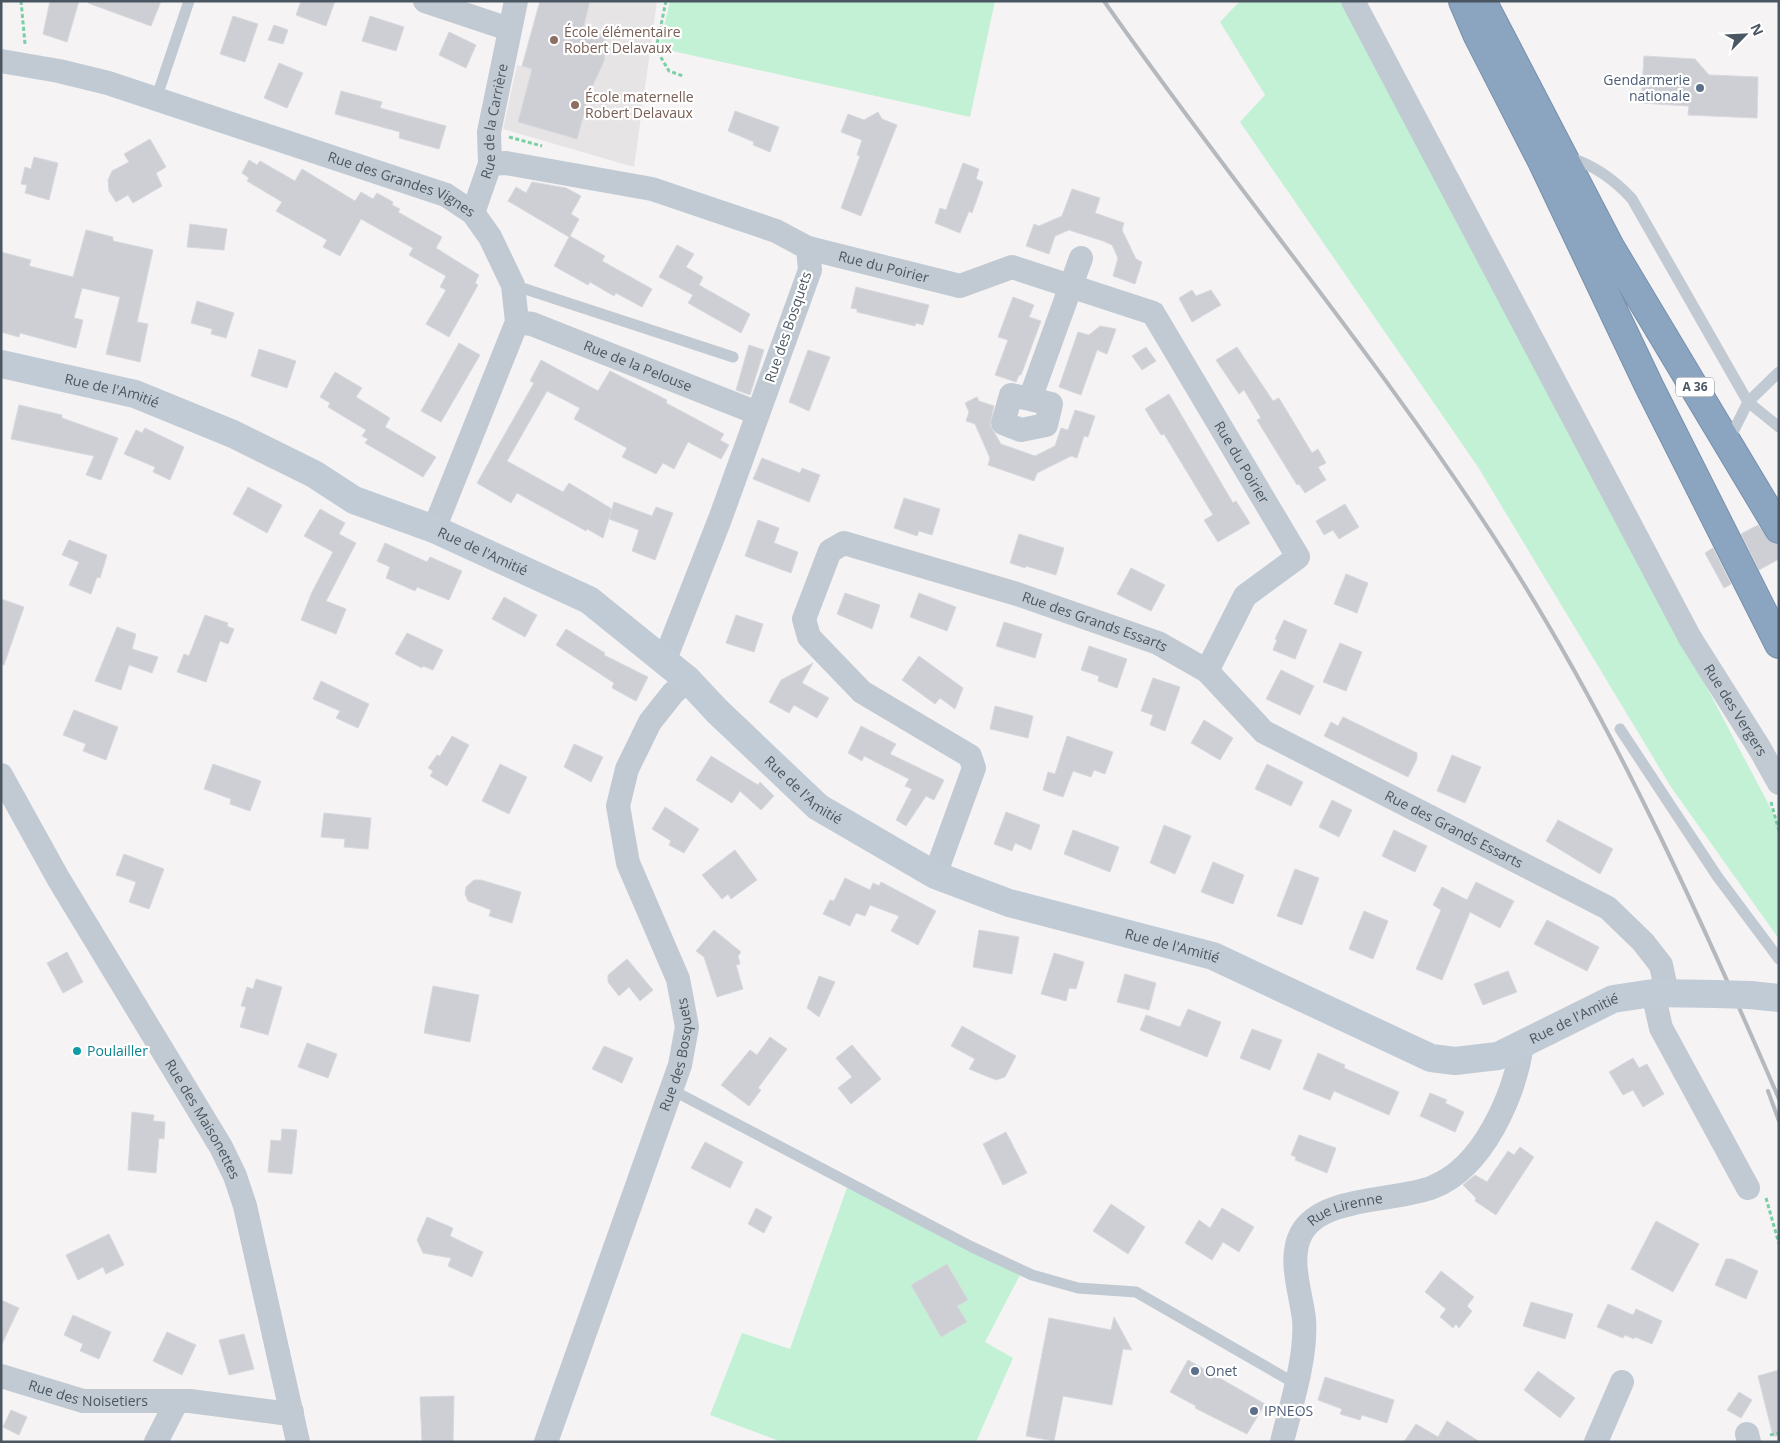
<svg xmlns="http://www.w3.org/2000/svg" width="1780" height="1443" font-family="'Open Sans',sans-serif">
<style>
.education{fill:#e6e4e5}
.green{fill:#c3f1d5}
.building{fill:#cdcfd5;stroke:#d7d9de}
.lines{fill:none;stroke-linecap:round;stroke-linejoin:round}
.highway-casing{stroke:#7690ad;stroke-width:30}
.path{stroke:#7ad0a6;stroke-width:3;stroke-dasharray:4 2.5;stroke-linecap:butt}
.lane{stroke:#c1cad2;stroke-width:11}
.street{stroke:#c1cad2;stroke-width:24}
.secondary{stroke:#c1cbd6;stroke-width:28}
.highway{stroke:#8ba5c1;stroke-width:28}
.rail{stroke:#b5b8bd;stroke-width:4}
.secondary-bridge{stroke:#c1cbd6;stroke-width:28}
.education-dot{fill:#8d6e63;stroke:#fff;stroke-width:2}
.service-dot{fill:#5c6f8a;stroke:#fff;stroke-width:2}
.culture-dot{fill:#0f9aa8;stroke:#fff;stroke-width:2}
.labels{text-anchor:middle;stroke-width:4.5;stroke-linejoin:round;paint-order:stroke}
.shield{fill:#fff;stroke:#808990;stroke-width:1}
.shield-label{font-size:12px;font-weight:bold;fill:#4a5661}
.education-label{font-size:14px;fill:#785e54;stroke:#fff;text-anchor:start}
.service-label{font-size:14px;fill:#4e5e75;stroke:#fff;text-anchor:start}
.street-label{font-size:14px;fill:#4a5661;stroke:#fff}
.culture-label{font-size:14px;fill:#0d838f;stroke:#fff;text-anchor:start}
</style>
<rect width="100%" height="100%" fill="#f5f3f3"/>
<!-- education -->
<path class="education" d="M540,1H657L634,167L503,129L517,65L522,66Z"/>
<!-- green -->
<path class="green" d="M670,1H995L970,117L659,48Z
M1240,1H1344L1779,824V939L1671,787L1478,467L1240,122L1265,95L1220,22Z
M849,1182L1022,1271L985,1342L1013,1358L976,1442H782L710,1415L742,1333L790,1349Z"/>
<!-- building -->
<path class="building" d="M50,1H79L67,42L43,34Z
M88,1H161L151,26L88,3Z
M301,1H335L326,26L296,15Z
M540,1H590L583,29L606,34L604,61L590,92L577,139L518,122L532,69L522,66Z
M233,16L258,24L245,62L220,54Z
M370,16L404,27L396,51L362,41Z
M274,25L288,30L283,44L268,40Z
M449,32L476,45L466,68L439,55Z
M1644,56L1695,59L1709,75L1758,77L1757,118L1688,115L1689,106L1641,103Z
M279,63L303,73L287,108L264,98Z
M341,91L382,102L380,108L446,126L439,149L399,138L400,132L335,114Z
M735,111L779,127L770,152L753,145L754,142L728,131Z
M878,112L882,119L897,125L861,216L841,208L860,156L857,155L862,140L841,132L848,114L864,120Z
M150,139L166,167L156,173L162,186L133,203L128,195L116,202L109,191L108,180L112,171L129,162L124,154Z
M34,157L58,163L49,200L25,193L27,185L21,184L25,167L31,169Z
M249,160L257,165L260,161L295,181L302,169L355,201L361,192L373,199L377,193L393,202L392,205L400,209L398,212L442,237L436,248L479,275L475,283L478,285L449,337L426,324L446,290L440,287L446,276L409,255L413,248L361,219L340,256L323,247L327,240L276,211L282,202L247,181L249,178L242,173Z
M963,163L979,169L976,179L983,182L972,213L969,211L960,233L935,223L940,208L946,210Z
M532,182L566,188L581,196L571,214L579,219L570,236L605,256L602,261L652,289L642,307L616,293L614,296L590,282L588,285L554,266L569,237L508,201L516,187L526,193Z
M1072,189L1100,198L1095,213L1124,223L1122,230L1136,259L1142,262L1135,284L1113,276L1118,258L1112,245L1103,241L1069,230L1055,236L1049,254L1026,246L1034,224L1039,226L1062,216Z
M190,224L227,229L224,250L187,247Z
M86,230L113,237V241L153,250L137,322L148,324L140,362L106,354L120,297L82,288L74,318L83,320L76,348L20,333L19,337L1,332V252L31,260L29,266L73,277Z
M677,245L694,254L686,267L703,277L699,285L750,314L741,333L688,303L693,295L659,277Z
M856,287L929,305L923,325L916,323L915,326L857,312V309L851,308Z
M1192,290L1196,296L1211,290L1221,305L1192,322L1179,298Z
M1013,297L1034,305L1029,317L1041,321L1021,375H1019L1016,382L995,375L1008,340L998,337Z
M197,301L234,313L226,338L211,334L212,329L191,323Z
M1100,326L1116,329L1107,354L1097,350L1081,395L1059,387L1078,332L1089,335Z
M459,343L480,355L441,422L421,411Z
M749,345L764,350L750,395L736,390Z
M1146,347L1156,361L1142,370L1132,356Z
M1237,347L1273,401L1279,398L1312,453L1318,449L1326,463L1318,467L1326,480L1305,493L1299,484L1297,485L1268,438L1257,420L1261,418L1244,390L1239,394L1216,360Z
M259,349L296,361L287,388L251,376Z
M808,350L830,357L809,411L789,402Z
M541,360L598,391L610,371L667,400L666,403L724,434L720,440L729,445L721,459L688,442L674,469L663,463L656,474L622,457L627,448L574,419L580,408L547,391L507,461L563,492L569,483L612,509L603,538L587,529L586,531L517,493L511,503L477,483L534,383L530,381Z
M335,372L362,388L356,397L390,418L385,427L436,457L423,477L365,443L368,439L362,436L366,430L328,407L330,403L320,397Z
M1169,394L1233,503L1236,501L1250,523L1218,542L1204,520L1213,515L1164,434L1161,435L1145,409Z
M977,397L979,401L994,406L990,425L1001,444L1035,456L1055,446L1061,428L1068,430L1075,410L1095,416L1088,437L1084,436L1077,458L1071,456L1037,473L1034,481L988,465L990,458L975,424L966,421L969,412L965,403Z
M19,405L62,415V418L118,438L101,480L86,475L94,456L11,439Z
M145,428L184,447L170,480L153,472L155,467L124,454L136,430L142,433Z
M762,458L800,473L802,468L820,475L809,502L753,479Z
M248,487L282,505L267,533L233,514Z
M904,498L940,509L932,535L919,531L917,536L894,528Z
M614,502L652,516L656,507L673,513L655,560L632,551L639,530L609,519Z
M1345,504L1359,527L1339,539L1333,530L1324,535L1316,521Z
M320,509L345,523L339,534L356,543L326,601L346,609L336,634L301,620L312,592L333,552L304,536Z
M758,520L779,528L774,543L798,552L791,573L745,556Z
M1758,525L1771,542L1779,545V559L1759,570L1741,534Z
M1019,534L1064,548L1056,575L1026,566L1025,568L1010,563Z
M69,540L107,555L100,578L97,577L91,594L69,585L79,562L62,555Z
M385,543L427,562L430,557L462,571L449,600L417,587L415,591L386,578L390,567L377,561Z
M1713,548L1731,584L1724,588L1705,553Z
M1131,568L1165,585L1151,611L1117,594Z
M1346,574L1368,583L1357,613L1334,604Z
M845,593L880,605L872,629L837,614Z
M919,593L956,607L947,631L910,617Z
M504,597L537,615L525,637L492,619Z
M1,599L24,607L4,665L1,664Z
M205,615L228,623L227,626L234,629L228,644L220,641L206,682L177,672L184,654L189,656Z
M736,615L763,624L754,652L726,643Z
M1284,620L1307,630L1295,659L1273,650L1277,640L1275,639Z
M1004,622L1042,634L1035,658L996,646Z
M117,627L136,634L132,649L158,657L152,673L129,665L121,690L95,681Z
M566,629L605,653L604,655L648,677L636,701L612,688L614,683L556,645Z
M407,633L443,650L433,670L423,666L422,668L395,654Z
M1340,643L1362,652L1346,691L1323,682Z
M1089,646L1127,659L1117,688L1098,681L1099,676L1081,670Z
M919,656L963,688L955,709L940,698L935,704L902,680Z
M813,663L802,683L829,698L817,718L794,705L789,713L769,702L781,680Z
M1281,670L1314,686L1300,715L1266,699Z
M1153,678L1180,687L1165,731L1150,725L1153,715L1141,711Z
M321,681L369,704L358,728L336,718L340,711L313,699Z
M995,706L1033,716L1028,738L990,729Z
M74,710L118,727L106,760L83,751L86,744L63,735Z
M1343,717L1417,753V759L1408,777L1324,736L1331,722L1338,726Z
M1204,720L1233,738L1220,760L1191,743Z
M861,726L896,744L890,754L944,780L934,800L926,796L906,826L896,820L912,789L905,786L909,779L864,756L862,761L848,753Z
M452,736L469,745L447,786L430,776L433,771L428,768L437,755L440,756Z
M1067,736L1113,752L1105,774L1094,770L1091,777L1073,771L1063,797L1043,790L1048,772L1055,774Z
M574,744L603,757L591,782L564,767Z
M1452,755L1481,767L1465,803L1437,791Z
M711,756L758,785L760,782L774,796L761,810L740,791L732,803L696,780Z
M213,764L261,781L250,811L230,804L231,799L204,789Z
M500,764L527,777L509,814L482,801Z
M1267,764L1303,782L1291,806L1255,789Z
M1332,800L1352,810L1339,837L1319,827Z
M665,807L699,829L684,853L669,845L671,841L652,829Z
M1006,812L1040,825L1031,850L1015,843L1012,851L994,844Z
M324,813L371,818L368,849L344,847L345,839L321,837Z
M1558,820L1613,849L1600,874L1546,841Z
M1164,825L1191,836L1175,874L1150,863Z
M1073,830L1119,847L1110,872L1064,854Z
M1394,830L1427,846L1415,872L1382,856Z
M735,850L757,880L731,899L728,894L722,899L702,875Z
M124,854L164,869L149,909L129,902L136,882L116,875Z
M1213,862L1244,875L1233,904L1201,892Z
M1295,869L1319,878L1302,925L1277,916Z
M845,878L870,890L873,883L879,886L881,882L936,911L918,945L891,931L899,916L870,905L865,916L856,913L850,926L823,914L830,900L834,901Z
M474,880H481L521,892L512,923L489,916L491,910L468,901L465,894L466,887Z
M1476,882L1514,901L1500,928L1470,912L1442,980L1416,969L1441,910L1433,905L1442,887L1467,900Z
M1364,911L1388,921L1373,959L1349,949Z
M1547,920L1599,947L1587,971L1534,944Z
M714,930L741,952L738,956L740,964L736,965L743,989L717,997L704,957L696,951Z
M979,930L1019,937L1012,974L973,967Z
M67,952L83,982L63,993L47,963Z
M1054,953L1084,962L1076,989L1069,988L1066,1001L1041,994Z
M627,959L653,990L640,1001L629,987L619,996L608,982V975Z
M1508,971L1517,992L1483,1005L1474,984Z
M1125,974L1156,983L1149,1010L1117,1002Z
M819,976L835,982L819,1017L807,1008Z
M256,979L282,987L268,1035L240,1027L246,1007L241,1006L247,987L253,989Z
M433,986L479,995L470,1042L424,1033Z
M1188,1009L1221,1022L1207,1057L1140,1030L1146,1015L1180,1027Z
M962,1026L1016,1056L1005,1077L996,1080L969,1069L975,1059L951,1046Z
M1252,1029L1282,1040L1270,1070L1240,1058Z
M770,1037L787,1049L758,1088L761,1090L749,1106L721,1085L750,1050L757,1055Z
M307,1043L337,1054L328,1078L298,1067Z
M852,1045L881,1079L851,1104L838,1088L852,1077L836,1058Z
M604,1046L633,1058L622,1083L592,1069Z
M1318,1053L1345,1065L1344,1068L1399,1092L1389,1115L1334,1091L1330,1100L1303,1089Z
M1633,1058L1639,1068L1647,1064L1664,1094L1643,1107L1633,1090L1623,1095L1609,1072Z
M1430,1093L1447,1100L1445,1103L1464,1112L1455,1132L1420,1116Z
M132,1112L154,1115L153,1121L165,1122L164,1139L159,1138L156,1173L128,1170Z
M282,1129L297,1130L292,1174L268,1172L271,1140L281,1141Z
M1006,1132L1027,1173L1003,1185L983,1144Z
M1299,1135L1336,1148L1327,1173L1295,1160L1296,1157L1291,1155Z
M705,1142L743,1162L730,1188L691,1168Z
M1520,1147L1534,1157L1496,1215L1475,1201L1476,1198L1463,1185L1475,1175L1487,1182L1508,1151L1514,1155Z
M1111,1204L1145,1227L1128,1254L1093,1231Z
M756,1208L772,1217L764,1233L748,1224Z
M1222,1208L1254,1227L1239,1252L1223,1242L1212,1260L1185,1243L1199,1220L1210,1228Z
M427,1217L453,1228L450,1236L483,1252L472,1277L448,1266L451,1258L423,1253L417,1240Z
M1656,1221L1699,1244L1673,1292L1631,1269Z
M109,1234L124,1265L106,1274L103,1267L78,1280L66,1255Z
M1726,1259H1732L1758,1271L1746,1299L1715,1285Z
M947,1264L968,1300L957,1306L967,1322L941,1337L911,1285Z
M1441,1271L1474,1297L1467,1306L1472,1311L1459,1328L1456,1324L1453,1328L1440,1317L1446,1309L1425,1292Z
M1,1300L19,1308L1,1346Z
M1531,1302L1573,1314L1565,1339L1523,1326Z
M1608,1304L1633,1315L1636,1309L1662,1321L1652,1344L1635,1337L1634,1339L1625,1335L1623,1338L1597,1327Z
M73,1315L111,1332L99,1359L80,1351L83,1344L64,1335Z
M1114,1317L1132,1350L1123,1349L1112,1405L1063,1396L1054,1441L1026,1436L1049,1318L1111,1330Z
M167,1332L196,1345L182,1375L153,1361Z
M244,1334L254,1369L229,1375L219,1340Z
M1188,1360L1265,1404L1247,1434L1195,1408L1196,1406L1170,1392Z
M1779,1370V1436H1773L1758,1376Z
M1538,1371L1575,1398L1560,1418L1524,1390Z
M1325,1377L1394,1400L1387,1423L1362,1415L1360,1420L1340,1414L1342,1409L1318,1400Z
M1739,1392L1752,1400L1741,1418L1727,1410Z
M454,1396L453,1442H422L420,1397Z
M11,1410L27,1417L19,1435L3,1427Z
M1447,1421L1480,1442H1404L1416,1424L1438,1437Z"/>
<g class="lines">
<defs>
<path id="highway" d="M1463,1L1478,36L1543,163L1649,386L1779,644
M1482,1L1610,247L1779,529"/>
</defs>
<!-- highway casing -->
<use href="#highway" class="highway-casing"/>
<!-- path -->
<path class="path" d="M21,1L25,44
M666,1L656,49L669,71L683,76
M509,137L542,146
M1771,802L1779,831
M1766,1198L1779,1244
M1770,1435L1779,1433"/>
<!-- lane -->
<path class="lane" d="M156,99L189,1
M1568,157C1594,165 1614,179 1632,199L1748,402L1728,442
M513,285L733,357
M1779,372L1748,402L1779,427
M1620,729L1717,876L1779,959
M672,1090L972,1247L1032,1275L1078,1288L1136,1292L1296,1384"/>
<!-- street -->
<g class="street">
<path d="M425,1L509,29"/>
<path id="s1" d="M1353,1L1690,638L1760,749L1779,783"/>
<path id="s2" d="M1,61L59,71L108,83L446,195L473,213L490,237L513,285L517,322L434,529"/>
<path d="M490,164L506,163L652,189L776,231L808,248L810,270L720,519L665,659"/>
<path id="s3" d="M473,213L490,164L489,132L516,1"/>
<path id="s4" d="M808,248L960,286L1012,267L1153,313L1298,557L1245,596L1207,671"/>
<path id="s5" d="M517,322L532,324L757,413"/>
<path d="M1030,399L1051,404L1046,425L1021,430L1003,423L1011,395L1030,399L1081,258"/>
<path id="s6" d="M1,775L58,878L221,1147L235,1176L245,1206L298,1442"/>
<path id="s7" d="M935,875L974,768L970,756L862,692L809,637L804,619L830,551L844,543L1017,594L1158,643L1207,671L1264,732L1608,908L1643,942L1661,965L1667,993"/>
<path d="M1653,993L1661,1028L1748,1188"/>
<path id="s8" d="M1,1376L83,1401H190L282,1413L292,1412"/>
<path d="M1747,1434L1749,1442"/>
<path d="M156,1442L177,1401"/>
<path id="s9" d="M546,1442L680,1065L687,1027L678,979L628,863L618,806L627,769L650,722L673,693L688,680"/>
<path id="s10" d="M1282,1442C1291,1405 1307,1357 1304,1319C1301,1293 1288,1259 1301,1234C1321,1195 1397,1202 1433,1187C1484,1167 1514,1095 1522,1046"/>
<path d="M1596,1442L1622,1382"/>
</g>
<!-- secondary -->
<g class="secondary">
<path id="s11" d="M1,364L135,394L233,434L314,474L354,500L434,529L589,600L688,680L717,711L818,807L935,875L1009,903L1213,956L1431,1058L1455,1061L1498,1056L1613,999L1653,993L1715,994"/>
<path d="M1750,995L1779,998"/>
</g>
<!-- highway -->
<use href="#highway" class="highway"/>
<!-- rail -->
<path class="rail" d="M1104,1C1236,190 1385,365 1508,559C1615,728 1700,916 1779,1099
M1768,1091L1779,1121"/>
<!-- secondary-bridge -->
<path class="secondary-bridge" d="M1715,994L1750,995"/>
</g>
<!-- markers -->
<g class="education-dot">
<circle cx="554" cy="40" r="5"/>
<circle cx="575" cy="105" r="5"/>
</g>
<g class="service-dot">
<circle cx="1700" cy="88" r="5"/>
<circle cx="1195" cy="1371" r="5"/>
<circle cx="1254" cy="1411" r="5"/>
</g>
<circle class="culture-dot" cx="77" cy="1051" r="5"/>
<g class="labels">
<!-- shield labels -->
<rect class="shield" x="1676" y="377.5" width="38" height="19" rx="4"/>
<g class="shield-label">
<text x="1695" y="391">A 36</text>
</g>
<!-- education labels -->
<g class="education-label">
<text x="564" y="37">École élémentaire<tspan x="564" dy="16">Robert Delavaux</tspan></text>
<text x="585" y="102">École maternelle<tspan x="585" dy="16">Robert Delavaux</tspan></text>
</g>
<!-- service labels -->
<g class="service-label">
<text x="1690" y="85" text-anchor="end">Gendarmerie<tspan x="1690" dy="16">nationale</tspan></text>
<text x="1205" y="1376">Onet</text>
<text x="1264" y="1416">IPNEOS</text>
</g>
<!-- street labels -->
<g class="street-label">
<text dy="5" stroke="none"><textPath href="#s3" startOffset="95">Rue de la Carrière</textPath></text>
<text dy="5" stroke="none"><textPath href="#s2" startOffset="420">Rue des Grandes Vignes</textPath></text>
<text dy="5" stroke="none"><textPath href="#s4" startOffset="78">Rue du Poirier</textPath></text>
<text transform="translate(788 327) rotate(-71)" y="5">Rue des Bosquets</text>
<text dy="5" stroke="none"><textPath href="#s5" startOffset="129">Rue de la Pelouse</textPath></text>
<text dy="5" stroke="none"><textPath href="#s11" startOffset="114">Rue de l'Amitié</textPath></text>
<text dy="5" stroke="none"><textPath href="#s4" startOffset="534">Rue du Poirier</textPath></text>
<text dy="5" stroke="none"><textPath href="#s11" startOffset="520">Rue de l'Amitié</textPath></text>
<text dy="5" stroke="none"><textPath href="#s7" startOffset="699">Rue des Grands Essarts</textPath></text>
<text dy="5" stroke="none"><textPath href="#s1" startOffset="806">Rue des Vergers</textPath></text>
<text dy="5" stroke="none"><textPath href="#s11" startOffset="924">Rue de l'Amitié</textPath></text>
<text dy="5" stroke="none"><textPath href="#s7" startOffset="1119">Rue des Grands Essarts</textPath></text>
<text dy="5" stroke="none"><textPath href="#s11" startOffset="1329">Rue de l'Amitié</textPath></text>
<text dy="5" stroke="none"><textPath href="#s11" startOffset="1764">Rue de l'Amitié</textPath></text>
<text dy="5" stroke="none"><textPath href="#s9" startOffset="410">Rue des Bosquets</textPath></text>
<text dy="5" stroke="none"><textPath href="#s6" startOffset="399">Rue des Maisonettes</textPath></text>
<text dy="5" stroke="none"><textPath href="#s10" startOffset="265">Rue Lirenne</textPath></text>
<text dy="5" stroke="none"><textPath href="#s8" startOffset="90">Rue des Noisetiers</textPath></text>
</g>
<!-- culture labels -->
<g class="culture-label">
<text x="87" y="1056">Poulailler</text>
</g>
</g>
<!-- border -->
<rect width="1780" height="1443" fill="none" stroke="#4a5661" stroke-width="5"/>
<!-- north arrow -->
<g transform="translate(1745 35) rotate(66)" stroke="#ffffff" stroke-width="4" paint-order="stroke">
<path d="M0-4L9 19L0 12L-9 19Z" fill="#4a5661"/>
<text y="-8" font-size="14" font-weight="bold" text-anchor="middle" fill="#4a5661">N</text>
</g>
</svg>
